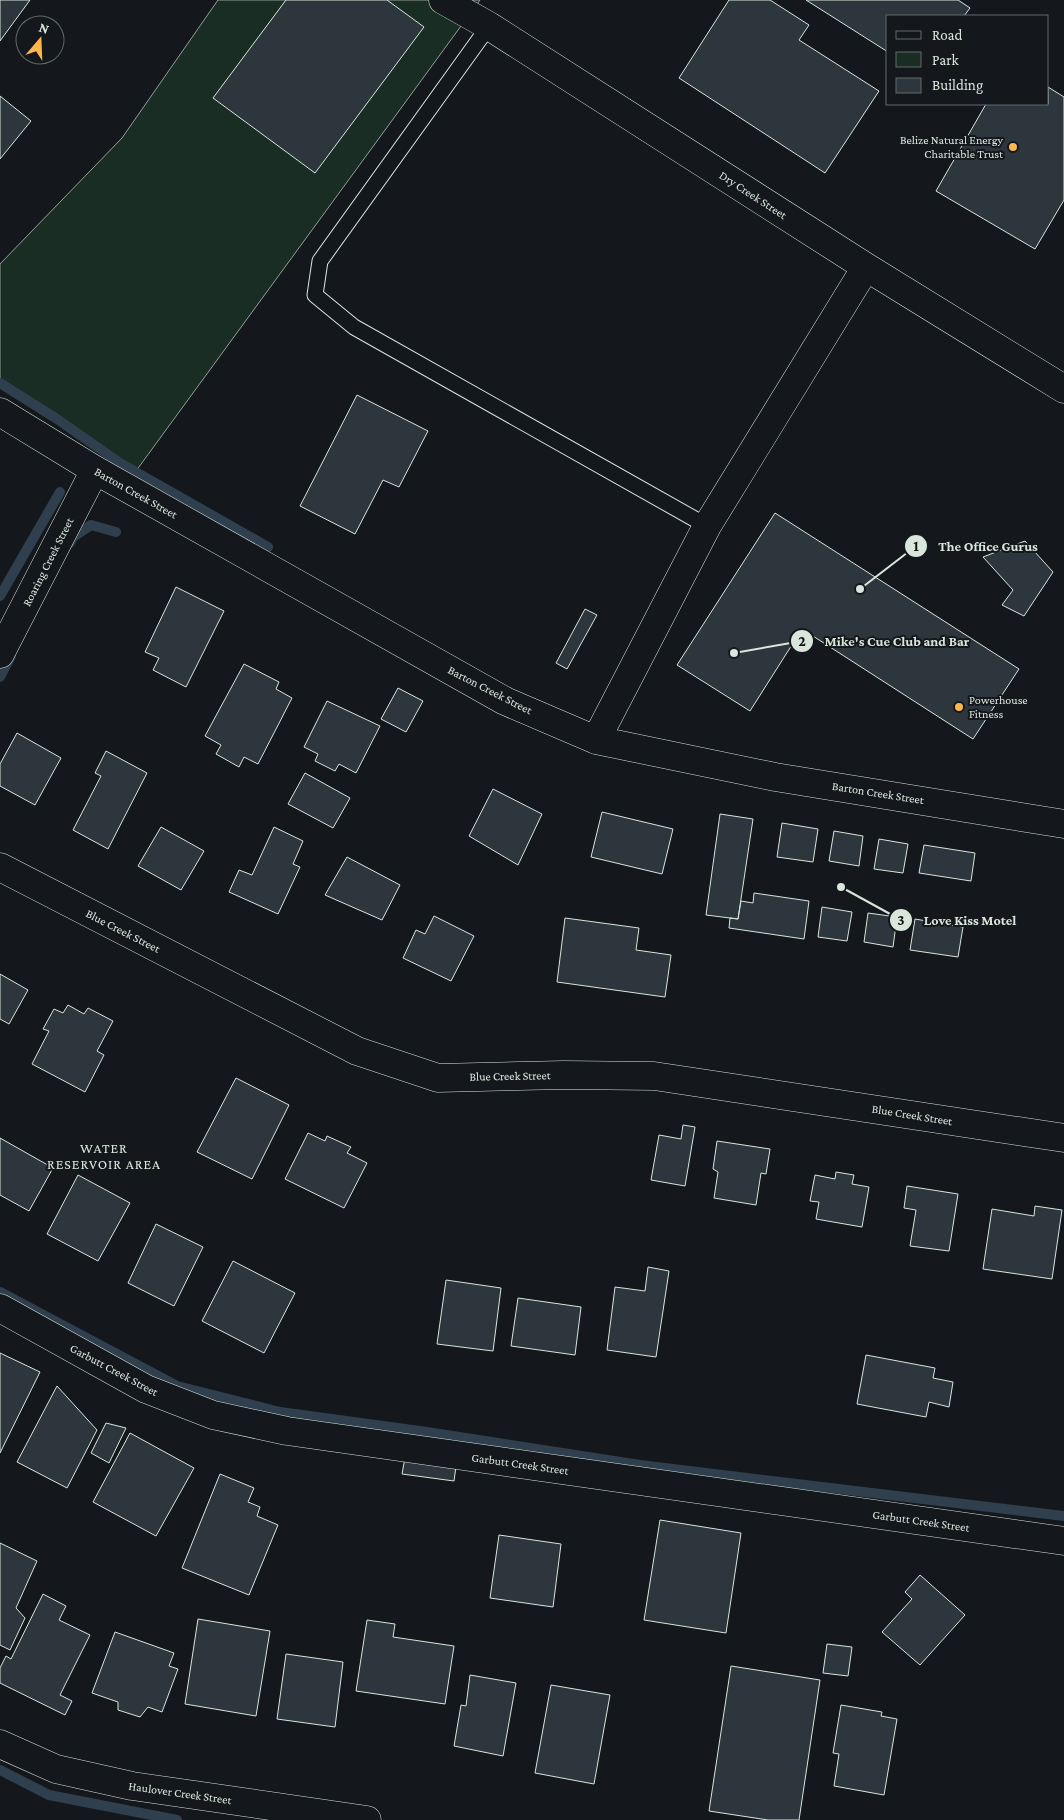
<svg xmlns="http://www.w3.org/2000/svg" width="1064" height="1820" font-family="'Crimson Pro',serif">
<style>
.green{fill:#1a2d24;stroke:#939e99}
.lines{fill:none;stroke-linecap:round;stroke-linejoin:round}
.stream{stroke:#2f3f4d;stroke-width:10}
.building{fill:#2c363c;stroke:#d8e6dc}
.lane-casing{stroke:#d8e6dc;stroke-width:17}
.street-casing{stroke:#d8e6dc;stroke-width:29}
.lane{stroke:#14181c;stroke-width:15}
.street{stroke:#14181c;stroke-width:28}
.poi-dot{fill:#ffb74d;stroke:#14181c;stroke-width:2}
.labels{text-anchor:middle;stroke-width:4;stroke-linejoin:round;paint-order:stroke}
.poi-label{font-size:12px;fill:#d8e6dc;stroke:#14181c;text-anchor:end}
.street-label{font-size:12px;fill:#d8e6dc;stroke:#14181c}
.neighbourhood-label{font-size:14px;letter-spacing:1px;fill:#d8e6dc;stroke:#14181c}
.leader{fill:none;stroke:#d8e6dc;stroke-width:2}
.callout-dot{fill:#d8e6dc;stroke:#14181c;stroke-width:2}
.mark-label{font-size:15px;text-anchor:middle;font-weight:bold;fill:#111}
.callout-label{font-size:14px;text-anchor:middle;font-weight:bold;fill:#d8e6dc;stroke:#14181c;stroke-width:4;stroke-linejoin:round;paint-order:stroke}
</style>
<rect width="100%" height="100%" fill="#14181c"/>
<!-- green -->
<path class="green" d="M218,0H480L136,471L0,379V264L122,138Z"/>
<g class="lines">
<!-- stream -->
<path class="stream" d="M0,383L57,419L120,463L268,547
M70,543L73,537L91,525L116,532
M0,596L60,492
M0,677L11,656
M0,1292L177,1386L280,1412L427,1432L640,1465L1064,1516
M0,1770L49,1795L177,1820"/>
</g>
<!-- building -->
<path class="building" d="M0,0H30L0,41Z
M286,0H387L424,27L315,173L213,98Z
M729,0H770L809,25L799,40L879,91L825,173L679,78Z
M806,0H958L970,8L964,16H888V52Z
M1048,87L1064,97V200L1035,249L936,191L986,104H1048Z
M0,96L31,121L0,159Z
M357,395L428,431L399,487L383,480L355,534L300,506Z
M775,513L1019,669L973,739L802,629L750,711L677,665Z
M1025,541L1053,572L1024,616L1002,605L1013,590L983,557Z
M176,587L224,611L186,687L153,670L159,658L145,652Z
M585,609L597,615L567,669L556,663Z
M244,664L279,682L276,689L292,698L258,764L244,757L239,767L216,754L221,745L205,736Z
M398,688L423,701L406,732L381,719Z
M327,701L380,726L356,773L339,764L335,771L315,761L318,754L304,747Z
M17,733L61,758L35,805L0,786V764Z
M106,751L147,773L108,849L73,830L101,776L95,773Z
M305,773L350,798L333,828L288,804Z
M493,789L542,814L518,865L469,836Z
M602,812L673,829L662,874L591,857Z
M720,814L753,819L738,919L706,915Z
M782,823L818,829L813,862L777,857Z
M161,827L204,851L181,890L138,866Z
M274,827L303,841L293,864L300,867L278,914L229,892L239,870L252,875Z
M834,831L863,836L859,866L829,861Z
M879,839L908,844L903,873L874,869Z
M924,845L975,853L971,881L919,873Z
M347,857L400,885L382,920L325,895Z
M754,893L809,901L804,939L729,928L730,918L738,919L741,901L753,903Z
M822,907L852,912L847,941L818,937Z
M868,913L897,917L893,947L864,942Z
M434,916L474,936L451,981L403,958L416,930L425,934Z
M565,918L639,928L636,950L671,955L665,997L557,982Z
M915,919L963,927L958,957L910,950Z
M0,974L28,990L9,1024L0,1019Z
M68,1005L84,1014L88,1008L113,1021L97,1051L104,1055L85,1092L32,1064L49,1031L43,1029L54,1009L63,1013Z
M236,1078L289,1105L252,1179L197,1152Z
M683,1125L695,1127L685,1186L651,1180L659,1135L681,1139Z
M308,1133L325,1141L327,1136L351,1147L347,1153L367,1163L344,1208L285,1179Z
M0,1138L53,1168L29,1211L0,1195Z
M717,1141L770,1149L766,1174L761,1173L756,1205L714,1198L718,1172L713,1169Z
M836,1172L854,1175L852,1184L869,1187L862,1227L816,1219L819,1202L810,1201L815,1175L835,1179Z
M78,1175L130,1203L98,1261L47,1234Z
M907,1186L958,1194L949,1251L910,1246L916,1210L904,1208Z
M1035,1206L1062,1210L1052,1279L983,1269L992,1209L1034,1216Z
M156,1224L203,1247L174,1306L128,1283Z
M233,1261L295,1293L264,1353L202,1321Z
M648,1267L669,1271L656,1357L607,1350L615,1287L645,1291Z
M446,1280L501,1288L493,1351L437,1344Z
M518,1298L581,1307L575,1355L511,1346Z
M0,1353L40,1372L0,1453Z
M866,1355L935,1368L933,1378L953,1382L949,1407L929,1402L926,1417L857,1404Z
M57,1386L97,1430L67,1488L17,1462Z
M106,1423L126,1428L109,1463L91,1453Z
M130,1433L194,1468L156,1536L93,1502Z
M406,1452L457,1459L454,1481L402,1474Z
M220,1474L254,1488L248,1502L260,1507L257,1516L278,1525L249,1595L182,1568Z
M660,1520L741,1533L726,1633L644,1620Z
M499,1535L561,1544L553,1607L490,1598Z
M0,1543L37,1561L16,1608L25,1618L10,1650L0,1645Z
M920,1575L965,1615L920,1665L882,1632L912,1599L905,1592Z
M43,1594L66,1606L59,1620L90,1635L60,1695L72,1701L65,1715L0,1683V1668L6,1656L11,1659Z
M198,1619L270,1631L256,1716L185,1704Z
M367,1620L395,1624L393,1637L454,1646L445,1704L356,1691Z
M115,1632L174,1653L169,1666L178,1669L162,1712L148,1707L140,1717L118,1710V1702L92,1693Z
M827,1644L852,1647L848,1676L823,1673Z
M286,1654L343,1662L335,1727L277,1719Z
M731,1666L820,1680L799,1820H768L709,1811Z
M470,1675L516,1683L503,1756L454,1746L461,1705L466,1706Z
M551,1685L610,1695L594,1784L535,1773Z
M841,1705L882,1712L881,1716L897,1719L884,1795L834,1786L839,1754L833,1753Z"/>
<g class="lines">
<defs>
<path id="lane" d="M489,26L320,261L315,295L354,327L707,526"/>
<path id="street" d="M443,0L489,26L866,267L1064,389
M0,412L95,470L505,701L596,740L775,777L1064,824
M0,654L95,470
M596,740L707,526L866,267
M0,867L357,1051L438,1078L564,1075L654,1076L1064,1138
M0,1308L146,1389L213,1415L287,1431L1064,1541
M0,1744L56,1769L132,1786L367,1820"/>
</defs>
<!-- lane casing -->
<use href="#lane" class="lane-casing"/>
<!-- street casing -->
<use href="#street" class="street-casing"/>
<!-- lane -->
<use href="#lane" class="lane"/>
<!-- street -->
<use href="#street" class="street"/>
</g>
<!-- markers -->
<g class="poi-dot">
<circle cx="1013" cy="147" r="5"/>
<circle cx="959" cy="707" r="5"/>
</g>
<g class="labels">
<!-- poi labels -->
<g class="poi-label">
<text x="1003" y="144">Belize Natural Energy<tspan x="1003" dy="14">Charitable Trust</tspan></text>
<text x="969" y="704" text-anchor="start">Powerhouse<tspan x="969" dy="14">Fitness</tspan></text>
</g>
<!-- street labels -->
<g class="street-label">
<text transform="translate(753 195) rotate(33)" y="4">Dry Creek Street</text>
<text transform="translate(136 493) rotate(29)" y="4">Barton Creek Street</text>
<text transform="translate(48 562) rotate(-63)" y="4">Roaring Creek Street</text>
<text transform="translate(490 690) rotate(27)" y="4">Barton Creek Street</text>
<text transform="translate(878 793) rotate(9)" y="4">Barton Creek Street</text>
<text transform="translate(123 931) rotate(27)" y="4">Blue Creek Street</text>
<text transform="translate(510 1076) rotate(-1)" y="4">Blue Creek Street</text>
<text transform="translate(912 1115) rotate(9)" y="4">Blue Creek Street</text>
<text transform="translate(114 1370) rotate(28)" y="4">Garbutt Creek Street</text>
<text transform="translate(520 1464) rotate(8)" y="4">Garbutt Creek Street</text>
<text transform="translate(921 1521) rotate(8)" y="4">Garbutt Creek Street</text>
<text transform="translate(180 1793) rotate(8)" y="4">Haulover Creek Street</text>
</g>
<!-- neighbourhood labels -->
<g class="neighbourhood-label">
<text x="104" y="1153">WATER<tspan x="104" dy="16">RESERVOIR AREA</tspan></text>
</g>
</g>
<!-- callouts -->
<path class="leader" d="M860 589L916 546M734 653L802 641M841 887L901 920"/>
<g class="callout-dot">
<circle cx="860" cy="589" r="5"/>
<circle cx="734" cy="653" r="5"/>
<circle cx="841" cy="887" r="5"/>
<circle cx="916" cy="546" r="12"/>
<circle cx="802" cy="641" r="12"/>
<circle cx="901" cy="920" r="12"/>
</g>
<g class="mark-label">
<text x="916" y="551">1</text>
<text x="802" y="646">2</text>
<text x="901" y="925">3</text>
</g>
<g class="callout-label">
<text x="988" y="551">The Office Gurus</text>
<text x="897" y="646">Mike's Cue Club and Bar</text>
<text x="970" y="925">Love Kiss Motel</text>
</g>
<!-- legend -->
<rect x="886" y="15" width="162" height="90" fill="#14181c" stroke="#626a69"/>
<rect x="896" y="31" width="25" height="8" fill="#14181c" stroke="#626a69"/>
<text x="932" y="40" font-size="15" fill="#d8e6dc">Road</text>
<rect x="896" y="52" width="25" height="15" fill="#1a2d24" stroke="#626a69"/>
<text x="932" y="65" font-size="15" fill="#d8e6dc">Park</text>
<rect x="896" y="78" width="25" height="15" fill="#2c363c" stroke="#626a69"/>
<text x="932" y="90" font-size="15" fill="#d8e6dc">Building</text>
<!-- north arrow -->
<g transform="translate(40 40) rotate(19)"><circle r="24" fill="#14181c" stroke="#626a69"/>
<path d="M0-4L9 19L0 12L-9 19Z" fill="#ffb74d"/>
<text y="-8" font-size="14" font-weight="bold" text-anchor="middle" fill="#d8e6dc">N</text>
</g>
</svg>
